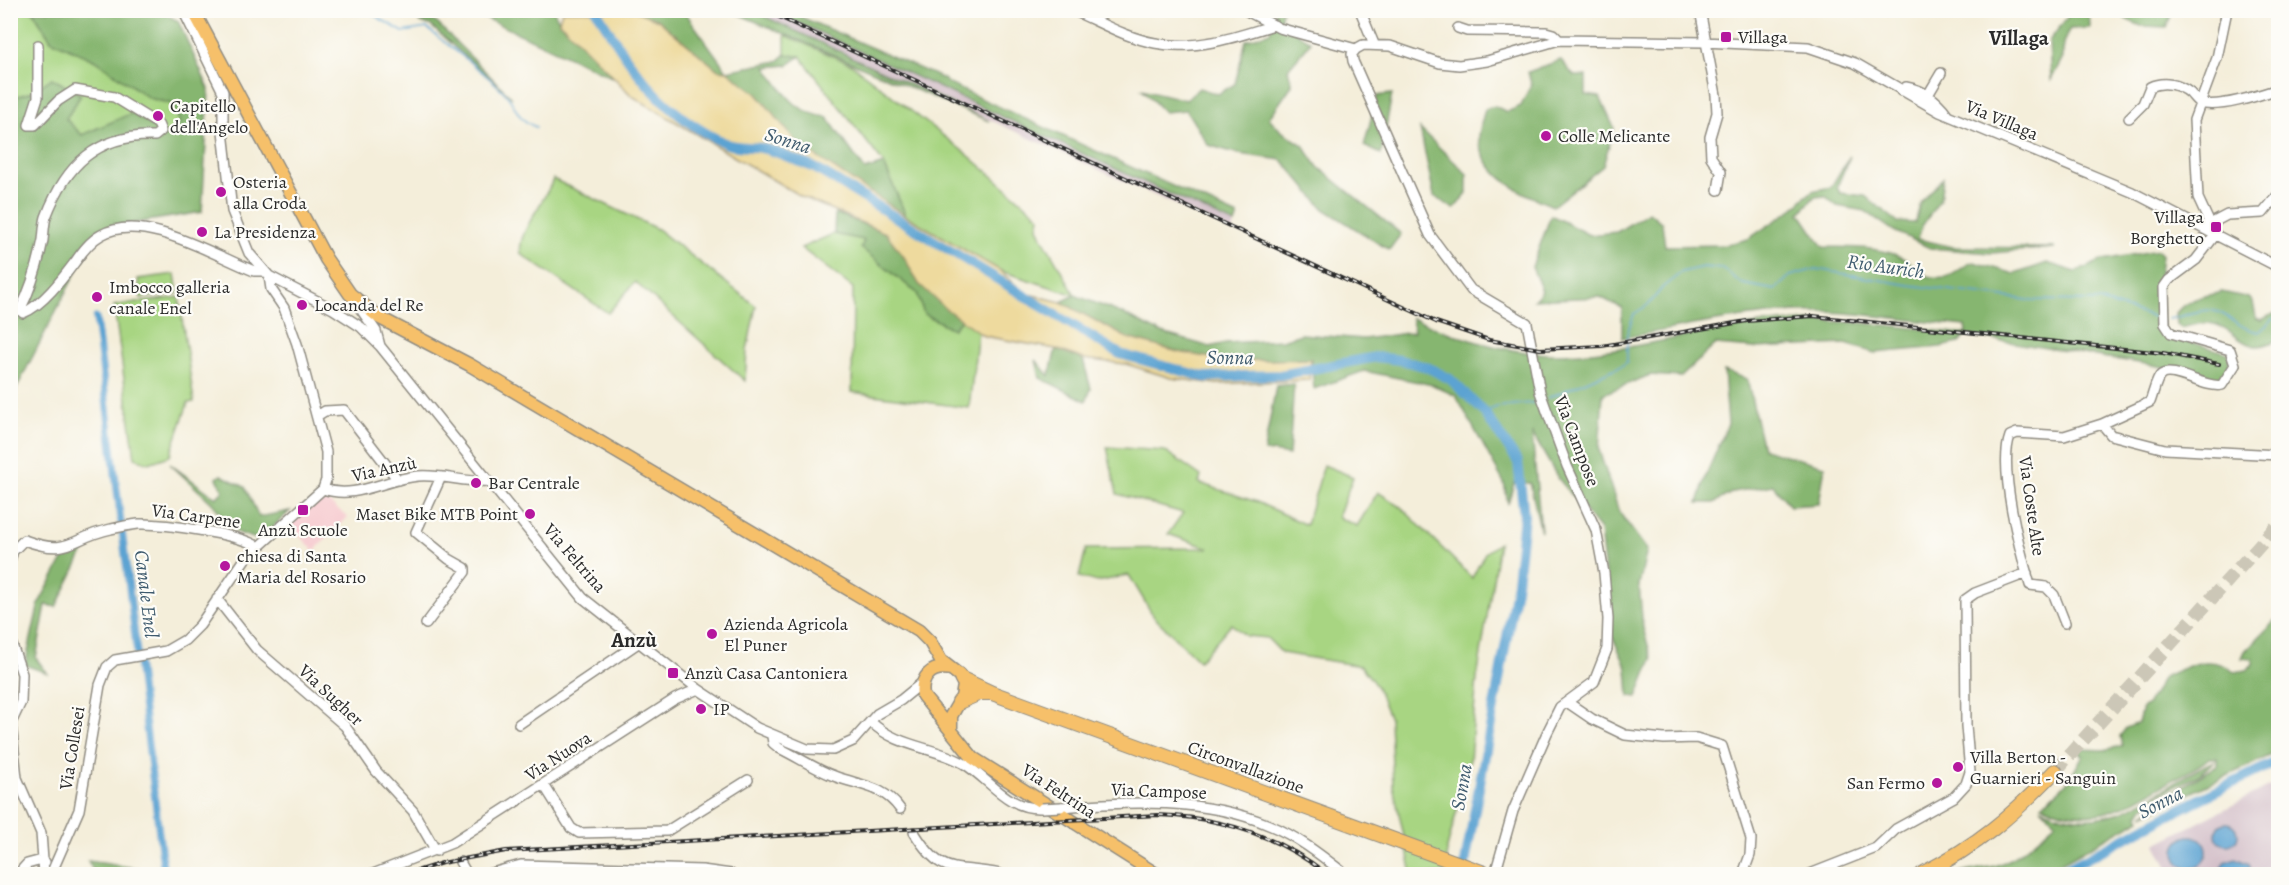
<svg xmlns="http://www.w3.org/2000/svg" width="2289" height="885" font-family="Alegreya,serif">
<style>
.built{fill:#f7cfd3}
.industrial{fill:#d2bdc7}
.green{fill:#a8d582;stroke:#6a8056;stroke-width:1.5}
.forest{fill:#86b670;stroke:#58704e;stroke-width:1.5}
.sand{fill:#eeda9e;stroke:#8c8264;stroke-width:1.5}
.water{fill:#5ca3d2;stroke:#44677e;stroke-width:1.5}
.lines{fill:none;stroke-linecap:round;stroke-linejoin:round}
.stream{stroke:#5ca3d2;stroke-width:1.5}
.canal{stroke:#5ca3d2;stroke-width:7}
.river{stroke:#5ca3d2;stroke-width:10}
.highway-tunnel{stroke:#ccc7b7;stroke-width:14;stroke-dasharray:14 7;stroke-linecap:butt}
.minor-casing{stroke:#908c82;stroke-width:12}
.major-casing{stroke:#908c82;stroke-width:15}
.highway-casing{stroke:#908c82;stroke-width:16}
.minor{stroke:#fff;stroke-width:9}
.major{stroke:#f6c06b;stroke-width:12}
.highway{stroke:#f6c06b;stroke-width:14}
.rail-casing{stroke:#2b2b2b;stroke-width:4}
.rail{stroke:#fdfcf7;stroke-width:1.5;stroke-dasharray:4.5;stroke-linecap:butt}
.minor-bridge-casing{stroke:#908c82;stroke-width:12;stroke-linecap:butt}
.minor-bridge{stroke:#fff;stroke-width:9}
.poi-dot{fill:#b5179e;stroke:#fdfcf7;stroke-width:2}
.labels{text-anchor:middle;stroke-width:4.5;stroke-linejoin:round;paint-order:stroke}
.poi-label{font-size:18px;fill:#2b2b2b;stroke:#fdfcf7;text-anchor:start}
.street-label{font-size:18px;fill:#2b2b2b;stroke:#fdfcf7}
.water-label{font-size:20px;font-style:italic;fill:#3f5b6e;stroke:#fdfcf7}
.quarter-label{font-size:21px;font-weight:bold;fill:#2b2b2b;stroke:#fdfcf7}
</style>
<rect width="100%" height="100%" fill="#fdfcf7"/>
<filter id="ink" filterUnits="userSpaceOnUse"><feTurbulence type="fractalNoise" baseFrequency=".0167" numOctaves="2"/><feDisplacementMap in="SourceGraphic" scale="12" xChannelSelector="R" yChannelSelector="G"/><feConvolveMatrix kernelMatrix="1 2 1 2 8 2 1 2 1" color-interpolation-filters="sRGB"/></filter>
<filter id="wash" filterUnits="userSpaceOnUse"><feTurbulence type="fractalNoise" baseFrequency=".008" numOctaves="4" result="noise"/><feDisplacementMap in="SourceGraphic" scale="24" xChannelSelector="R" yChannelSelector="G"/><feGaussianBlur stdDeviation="1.35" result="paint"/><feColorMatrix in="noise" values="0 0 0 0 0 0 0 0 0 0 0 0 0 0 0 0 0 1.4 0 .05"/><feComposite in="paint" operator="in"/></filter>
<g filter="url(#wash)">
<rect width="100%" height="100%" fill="#f4eeda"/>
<!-- built -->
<path class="built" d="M319,495L348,517L314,551L289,524Z"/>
<!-- industrial -->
<path class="industrial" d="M753,11H773L1235,224L1232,231Z
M2278,782V874H2171L2156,844Z"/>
<!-- green -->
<path class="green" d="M11,11H33L51,40L98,62L149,98L172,104L180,122L168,136L100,127L82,135L32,92L11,98Z
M785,35L851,64L968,155L1040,217L1038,227L1042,237L1075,295L1001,271L906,216L884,164L800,56L785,55Z
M553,179L657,229L756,306L747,350L745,381L635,282L608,313L521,254C516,233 545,203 553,179Z
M833,234L865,240L862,248L917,293L924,314L953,329L961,319L978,331L969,408L852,392L853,288L801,248Z
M175,274L178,293L141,298L138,279Z
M179,297L194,402L188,403L170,456L149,463L135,458L114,306Z
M1107,447L1165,451L1201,476L1199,483L1257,502L1306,525L1324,465L1353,477L1338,517L1357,526L1378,492L1401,507L1472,578L1485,553L1499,543L1477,678L1470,760L1447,848V874H1412L1393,786L1390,719L1377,687L1361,666L1282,653L1267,638L1246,636L1231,624L1199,661L1154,617L1129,575L1097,582L1079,577L1086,549L1209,548L1168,534L1183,513L1117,494Z"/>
<!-- forest -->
<path class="forest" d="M33,11H160L178,21L209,89L202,212L98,229L11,399V98L32,92L52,78L81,95L66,119L82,135L132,113L168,136L180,122L172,104L149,98L98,62L51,40Z
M413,11L437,23L512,98L430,25L420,23Z
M470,11H554L559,21L614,78Z
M635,11H684L727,71L778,61L785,55L800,56L788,65L766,67C784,92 794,113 827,117L865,170L884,164L906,216L798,145L757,94L727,71L718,70L658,20Z
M731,11H753L989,121Z
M773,11H787L944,79L947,83L1238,216L1235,224Z
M1276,11H1282L1280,22L1311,42L1288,69L1292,85L1269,118L1281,131L1303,145L1318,167L1401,234L1389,250L1324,209L1282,160L1239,154L1208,145L1186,110L1164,112L1142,89L1186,100L1199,88L1218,94L1235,84L1246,40L1270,32Z
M2072,11H2089L2090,28L2070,29L2063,43V57L2051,80L2049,41Z
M2122,11V10L2173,11L2166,27L2141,26L2125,19Z
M1561,60L1574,76H1586V95L1600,97L1614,128L1603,166L1553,206C1523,194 1486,178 1479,141C1478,132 1483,118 1485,109L1495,106L1507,112L1521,106L1531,84L1528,72Z
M1392,94L1381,154L1364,146L1377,96Z
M1420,129L1467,174V193L1454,209L1434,196Z
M1850,156L1837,187L1840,193L1865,196L1898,222L1915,223L1921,202L1943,178L1940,200L1922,226L1918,239L1953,247L2055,248L1991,253L1930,248L1894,231L1865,211L1837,206L1825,196L1814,197L1800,213L1823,247C1848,248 1878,246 1901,257C1920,265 1915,280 1945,277C1956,276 1963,264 1974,262L2015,274L2047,263L2076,272L2103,260L2158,250L2162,255C2158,282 2158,309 2166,335L2228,353L2230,366L2224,377L2217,381L2158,366L1966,335L1959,343L1940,347L1875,353L1846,344L1754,348L1715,345L1681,377L1650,375L1603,394L1599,450L1619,512L1647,550L1639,585L1643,628L1652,659L1637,697L1629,696L1627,668L1612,636L1600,530L1558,478L1532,433L1541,532L1530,483H1514L1508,504L1504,483L1456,396L1433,385L1364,371L1314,389L1311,359L1228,361L1178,352L1127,338L1061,302L1075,295L1123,314L1159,332L1210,347L1226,343L1282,340L1301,334L1364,339L1414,332L1412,318C1455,337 1500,352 1548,354C1618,356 1699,329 1770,323C1834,317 1901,327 1966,334L1965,326C1909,321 1852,310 1796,312C1737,315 1680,328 1622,338V308L1600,297L1534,300L1542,291L1532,267L1551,215L1589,235L1617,232L1649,212L1662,223L1665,246L1725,245L1748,239L1794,208L1812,191L1831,187Z
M835,213L886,233L904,257L919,284L961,319L953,329L924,314L917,293L861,248L864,240L834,234Z
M2222,292L2249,298L2253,302L2256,318L2261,320L2278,312V339C2243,360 2239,327 2209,323C2200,322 2190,326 2181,328L2177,324L2176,313C2188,298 2205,296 2222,292Z
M1056,349L1083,359L1091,389L1086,401L1040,378L1036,360L1049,376Z
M1724,371L1747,379L1763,449L1825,466L1819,504L1790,506L1773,485L1733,492L1714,503H1698L1706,475L1728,424Z
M1294,384L1289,455L1264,451L1276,386Z
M170,464L216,498L223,491L217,478L221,475L245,487L259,517L290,511L259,540L236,532L212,503Z
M86,547L56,607L46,605L36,658L47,673L25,665L39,603L66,554Z
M2278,618V752L2143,815L2175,791L2217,766V758H2209C2197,769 2179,776 2165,784C2121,809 2093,827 2042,805C2068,784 2068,783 2083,755L2079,752L2081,749L2104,750L2122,746L2120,736L2126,728L2138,723L2142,707L2148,704L2163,677C2189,666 2209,652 2234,672L2246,670L2253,665V659L2242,658L2245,651Z
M2214,761C2198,785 2153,786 2139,815L2141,819L2041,874H1958C1970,870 1982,869 1994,866C2016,860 2039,837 2056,822L2041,808C2113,841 2154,788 2214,761Z
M88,861L150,870L148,874H95Z"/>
<!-- sand -->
<path class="sand" d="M562,11H635L658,20L718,70L727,71L757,94L799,145L906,216L1001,271L1024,293L1061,302L1127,338L1178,352L1228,361L1311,359L1309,380L1217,384L1171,378L1126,364L1083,359L1056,349L984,336L946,309L919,284L904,257L886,233L802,197L632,96L559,21Z"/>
<!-- water -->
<path class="water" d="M2216 834a11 11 0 1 1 22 0a11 11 0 1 1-22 0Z
M2175 852a16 16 0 1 1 32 0a16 16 0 1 1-32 0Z
M2235,858L2249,864L2252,874H2220L2225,862Z"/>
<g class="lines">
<!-- stream -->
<path class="stream" d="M365,10L403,32L427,28C452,49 480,68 503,91C518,106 515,119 536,127
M2168,319C2184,318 2201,306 2218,312C2233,318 2243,330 2259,332L2278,315
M1548,398L1623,365L1627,362V334L1634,314L1649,304L1663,287L1682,272L1703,267L1722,269L1743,284L1775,290L1790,276L1816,269L1909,285L2028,300L2099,301L2160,319
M1484,412L1497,407L1539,402"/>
<!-- canal -->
<path class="canal" d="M96,318L164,874"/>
<!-- river -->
<path class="river" d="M596,10C632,69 661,113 725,143C735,148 749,146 761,148C778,151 796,161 813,167L1120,354L1204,377L1280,375L1376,357L1400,360L1427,367L1450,379L1484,412L1518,462L1524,516L1517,583L1463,874
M2057,874L2190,804L2278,761"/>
</g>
</g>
<g filter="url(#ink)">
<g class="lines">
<!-- highway-tunnel -->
<path class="highway-tunnel" d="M2055,771L2278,525"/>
<defs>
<path id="minor" d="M183,10L223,92V131L232,211L249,253L269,276L333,309L361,327L380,346
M1072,10C1098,21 1126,38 1155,43C1194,51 1237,37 1274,25
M1245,10L1279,28L1356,49
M1360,10L1374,44
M1700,10L1716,95L1717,113L1710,137L1711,157L1721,172L1718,190
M1458,28L1467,31L1546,32L1553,34L1559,40
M38,45V97L29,125H35L58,101L75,90L114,97L158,124L161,131L155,136C98,134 66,164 46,217C44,224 44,232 43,240C38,265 32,287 20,310L23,313C42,306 63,278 75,262C82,252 90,241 101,235C143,211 213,255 254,271H262
M1356,49L1363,45L1390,46L1440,63L1459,65L1487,61L1559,40L1704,42L1808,47L1855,63L1940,112L2132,192L2278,267
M1356,49L1352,54L1353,61L1430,235L1471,290L1527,323L1540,392L1567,466L1596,530L1604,573L1608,619L1607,649L1594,682L1560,707L1547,733L1513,811L1495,874
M1901,91L1906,87C1923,90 1937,100 1947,114
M1928,95L1941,73
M2129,118L2143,104L2150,87C2163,81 2179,84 2190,93C2193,96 2196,101 2200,103C2219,109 2260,95 2278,89
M2210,224L2227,215L2263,213L2278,195
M2202,226L2210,224L2198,198L2194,120L2217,58L2227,10
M355,301L376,331L380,346L583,598L698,689L757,728L807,749L833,750L853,741L877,714L901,700L923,682
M317,416L325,411L344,410L398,480
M2102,424L2111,435L2165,449L2278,455
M323,489C357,500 384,479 418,476C442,474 466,483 488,481
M10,560L13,551L24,540C71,557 69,538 111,529C119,527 129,525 138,524C161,523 241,534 258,547
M217,599L257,650L345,726L376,771L413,811L436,851
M2065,623L2054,595L2046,587L2030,585C2020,551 1998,468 2010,436L2017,433L2064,436L2102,424L2150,402C2153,395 2156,379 2161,375C2173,366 2205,389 2222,385L2235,365L2230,350L2171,333L2165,324L2164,287L2169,280L2196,260L2216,234
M426,624L465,572V568L449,559L416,532L441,477
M10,639L22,674L21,702L11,723L17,778L41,833L44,874
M1567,702L1592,719L1625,735L1664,739L1696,738L1722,746L1751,839L1750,855L1743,874
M871,722C897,747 932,746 963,763C990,779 1007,810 1042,808
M519,724L638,643
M772,736L773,743L779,748C798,757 815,769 834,776C860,786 883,785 900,809
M544,785L571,828L579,833L667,831L748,780
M1061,807C1128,801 1206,798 1269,825C1297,836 1322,856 1345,874
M914,832C943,879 953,864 1000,874
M460,862L467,874
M18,874L27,864L42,860L45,862
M51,874L79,810L100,685L107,667L115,660L166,651L185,640L200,625L245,559L323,489L326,480V452L318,422L297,344L284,308L271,289L269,276
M373,874L452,843L675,699L698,689
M488,874L521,865L702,870L731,874
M1810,874L1876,848L1896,829L1954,797L1966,784L1970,772L1966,726L1965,600L1975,593L2027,573"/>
<path id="major" d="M193,10L326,259L350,294L380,318L470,365L919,631L930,642L941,661L959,675L964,685L962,697L951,716V729
M950,669C931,665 920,678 923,696L973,758L1156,874"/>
<path id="highway" d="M962,679L992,693L1487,874
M959,702L980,693H992
M1922,874C1978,845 2011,817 2055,771"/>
</defs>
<!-- minor casing -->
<use href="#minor" class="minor-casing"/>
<!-- major casing -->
<use href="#major" class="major-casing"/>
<!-- highway casing -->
<use href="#highway" class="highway-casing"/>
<!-- minor -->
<use href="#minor" class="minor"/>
<!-- major -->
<use href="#major" class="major"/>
<!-- highway -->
<use href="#highway" class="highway"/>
<defs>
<path id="rail" d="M764,10L1436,322L1489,340L1540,349L1602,346L1747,321L1813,316L2163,353L2219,364
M407,874L442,863L506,851L1158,815C1220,817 1278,836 1327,874"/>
</defs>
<!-- rail casing -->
<use href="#rail" class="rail-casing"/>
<!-- rail -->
<use href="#rail" class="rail"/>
<defs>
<path id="minor-bridge" d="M1042,808L1061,807"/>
</defs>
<!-- minor-bridge casing -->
<use href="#minor-bridge" class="minor-bridge-casing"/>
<!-- minor-bridge -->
<use href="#minor-bridge" class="minor-bridge"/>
</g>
</g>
<!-- markers -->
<g class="poi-dot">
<rect x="1720" y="31" width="12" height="12" rx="3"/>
<circle cx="158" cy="116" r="6"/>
<circle cx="1546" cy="136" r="6"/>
<circle cx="221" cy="192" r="6"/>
<rect x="2210" y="221" width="12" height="12" rx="3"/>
<circle cx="202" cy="232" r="6"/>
<circle cx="97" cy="297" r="6"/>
<circle cx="302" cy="305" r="6"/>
<circle cx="476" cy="483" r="6"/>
<rect x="297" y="504" width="12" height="12" rx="3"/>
<circle cx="530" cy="514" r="6"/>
<circle cx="225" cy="566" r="6"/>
<circle cx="712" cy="634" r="6"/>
<rect x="667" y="667" width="12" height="12" rx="3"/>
<circle cx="701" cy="709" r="6"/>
<circle cx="1958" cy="767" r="6"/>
<circle cx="1937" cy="783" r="6"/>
</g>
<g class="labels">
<!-- poi labels -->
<g class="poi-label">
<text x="1738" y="43">Villaga</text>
<text x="170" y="112">Capitello<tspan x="170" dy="21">dell'Angelo</tspan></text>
<text x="1558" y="142">Colle Melicante</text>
<text x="233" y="188">Osteria<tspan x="233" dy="21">alla Croda</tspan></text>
<text x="2204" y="223" text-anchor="end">Villaga<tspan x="2204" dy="21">Borghetto</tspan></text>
<text x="214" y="238">La Presidenza</text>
<text x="109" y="293">Imbocco galleria<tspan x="109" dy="21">canale Enel</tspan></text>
<text x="314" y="311">Locanda del Re</text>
<text x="488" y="489">Bar Centrale</text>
<text x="518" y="520" text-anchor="end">Maset Bike MTB Point</text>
<text x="303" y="536" text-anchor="middle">Anzù Scuole</text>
<text x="237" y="562">chiesa di Santa<tspan x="237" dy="21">Maria del Rosario</tspan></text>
<text x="724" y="630">Azienda Agricola<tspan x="724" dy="21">El Puner</tspan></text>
<text x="685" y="679">Anzù Casa Cantoniera</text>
<text x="713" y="715">IP</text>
<text x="1970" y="763">Villa Berton -<tspan x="1970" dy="21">Guarnieri - Sanguin</tspan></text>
<text x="1925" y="789" text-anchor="end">San Fermo</text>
</g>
<!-- street labels -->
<g class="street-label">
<text transform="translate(2002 120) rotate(23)" y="6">Via Villaga</text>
<text transform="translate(1577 441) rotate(69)" y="6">Via Campose</text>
<text transform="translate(384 469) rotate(-12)" y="6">Via Anzù</text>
<text transform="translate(2032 506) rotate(82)" y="6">Via Coste Alte</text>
<text transform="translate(196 516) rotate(8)" y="6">Via Carpene</text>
<text transform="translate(575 558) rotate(49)" y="6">Via Feltrina</text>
<text transform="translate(331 695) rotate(43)" y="6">Via Sugher</text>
<text transform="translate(72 748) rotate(-81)" y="6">Via Collesei</text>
<text transform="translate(558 756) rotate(-33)" y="6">Via Nuova</text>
<text transform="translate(1246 767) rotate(20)" y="6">Circonvallazione</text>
<text transform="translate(1059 791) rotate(33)" y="6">Via Feltrina</text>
<text transform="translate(1159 791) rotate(2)" y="6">Via Campose</text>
</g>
<!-- water labels -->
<g class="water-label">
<text transform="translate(788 140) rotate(18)" y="7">Sonna</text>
<text transform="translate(1886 266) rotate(8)" y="7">Rio Aurich</text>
<text transform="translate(1230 357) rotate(1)" y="7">Sonna</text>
<text transform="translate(147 594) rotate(83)" y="7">Canale Enel</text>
<text transform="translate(1461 787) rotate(-80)" y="7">Sonna</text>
<text transform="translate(2160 802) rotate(-27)" y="7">Sonna</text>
</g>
<!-- quarter labels -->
<g class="quarter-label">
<text x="2019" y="45">Villaga</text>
<text x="634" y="647">Anzù</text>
</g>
</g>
<!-- margin -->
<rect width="2289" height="885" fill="none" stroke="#fdfcf7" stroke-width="36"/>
</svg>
